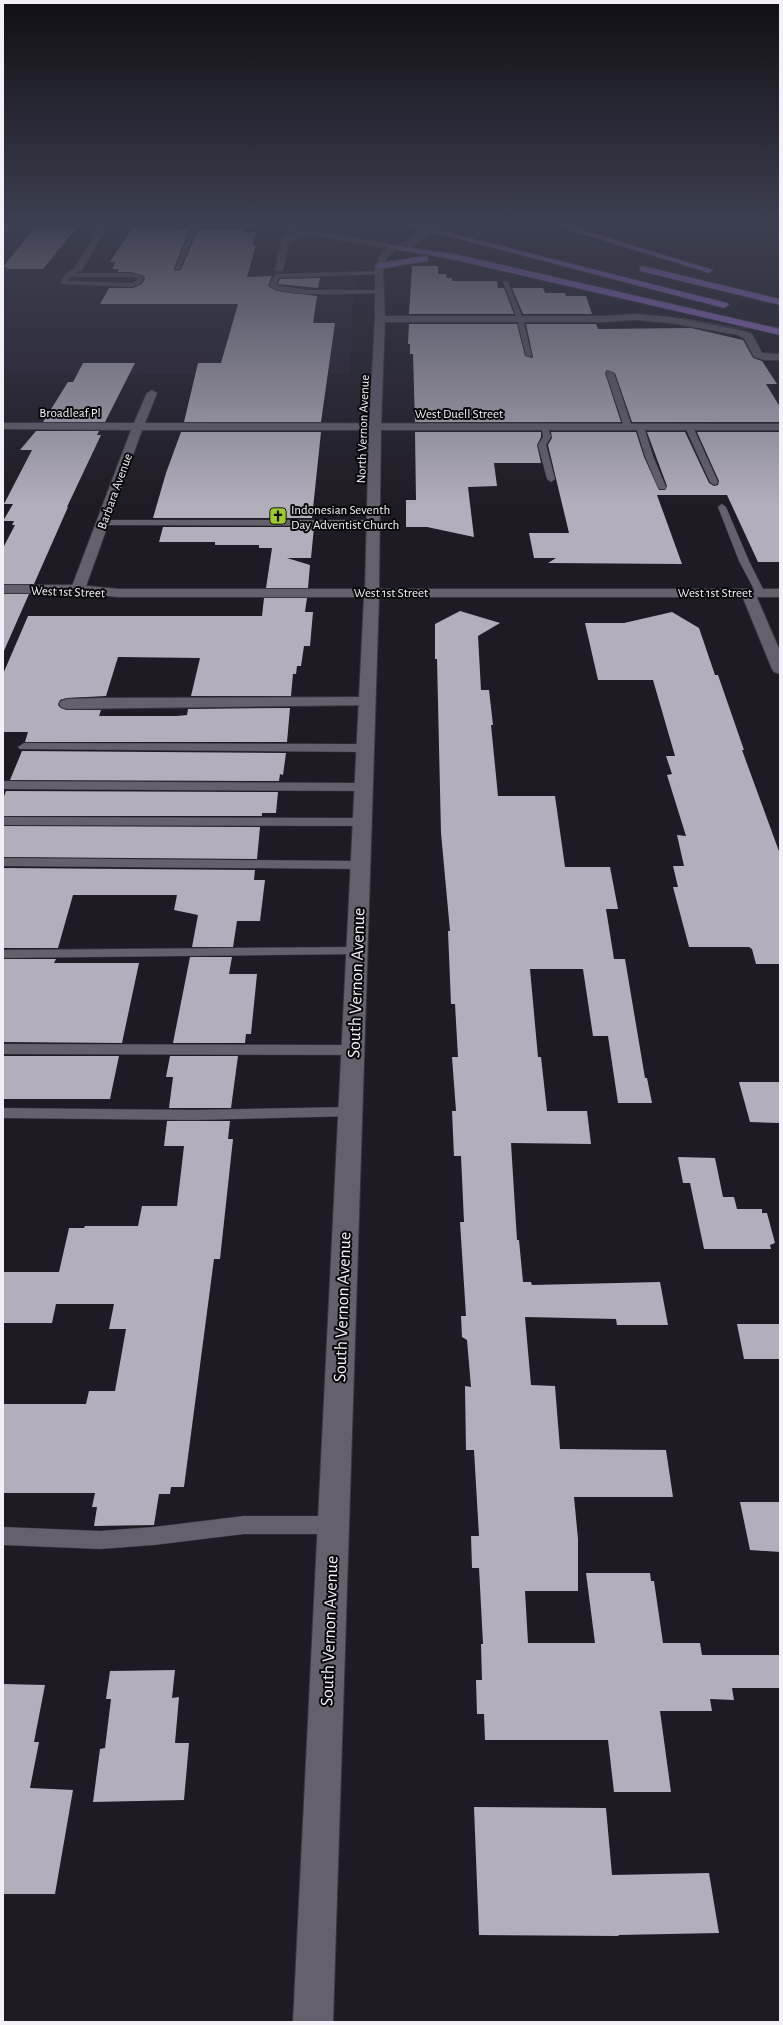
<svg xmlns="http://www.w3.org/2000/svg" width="783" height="2025" font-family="'Alegreya Sans',sans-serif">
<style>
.built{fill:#26202f}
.building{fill:#b3aebb}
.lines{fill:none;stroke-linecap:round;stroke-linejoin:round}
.service-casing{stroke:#38353c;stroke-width:1}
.minor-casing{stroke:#38353c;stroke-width:2}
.tertiary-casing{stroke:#38353c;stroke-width:2}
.motorway-casing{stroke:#38353c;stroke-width:2}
.service{fill:#65606c;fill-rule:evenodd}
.minor{fill:#65606c;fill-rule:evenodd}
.tertiary{fill:#65606c;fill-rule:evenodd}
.motorway{fill:#a873e1;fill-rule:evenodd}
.tertiary-bridge-casing{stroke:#38353c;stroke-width:10;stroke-linecap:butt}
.path-bridge{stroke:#7c7981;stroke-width:1;stroke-dasharray:1 1;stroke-linecap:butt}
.tertiary-bridge{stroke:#65606c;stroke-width:9}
.labels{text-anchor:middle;stroke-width:4;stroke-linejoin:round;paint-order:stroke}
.far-street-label{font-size:13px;fill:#f3f0f7;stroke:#08070a}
.far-poi-label{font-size:13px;fill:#f3f0f7;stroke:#08070a;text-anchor:start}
.near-street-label{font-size:18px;fill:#f3f0f7;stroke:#08070a}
</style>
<rect width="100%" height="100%" fill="#1f1b24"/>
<!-- built -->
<path class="built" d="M3,269L355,270L350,374L3,375Z"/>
<!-- building -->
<path class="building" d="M35,227H77L43,269H6L8,267H3Z
M133,227L189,229L174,269L175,271L181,270L198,229H245L244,232H256L253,245H256L247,277L272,276L268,286L277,291L317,296L313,323H335L321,422H184L198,363H221L238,304H100L109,288H133L142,284L145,278L144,276L132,272H118L119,269H112L116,262H110Z
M412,266H438V274H446L447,278H452V281H497L498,288H504L514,314H409Z
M320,278L318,288L278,284L280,279Z
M512,288H543L545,293H565L566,296H586L592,314H523Z
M409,324H517L525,356L532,358L533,357L526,324H596L598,329L691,328L743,340L753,358L762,361L777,384H766L780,407V422H632L615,373L607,370L605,373L621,422H415L413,354H410V344H408Z
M83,363H135L105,422H43L68,382H73Z
M36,431H99L97,435H101L67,507H68L34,584H3V548L15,525H12L14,521H3L13,504H4L32,450H20Z
M181,432H321L312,518H153L166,473Z
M415,432H541V437L537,445L541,463H494L497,486L468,487L474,537L427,527H406V500H416Z
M551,432H636L644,457L659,490H665L667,486L647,432H685L709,483L714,486L718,485L719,481L697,432H780V562H758L727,495H657L682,564L548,563L556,558H534L529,533H569L548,445L552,438Z
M163,527H314L311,558H287L310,565L308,588H266L272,548H259V545H215V542H159Z
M3,594H29L3,653Z
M264,598H307L305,612H313L310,646H304L301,666H297L296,674H293L291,696H191L200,658L118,657L106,696L67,698L60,700L58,705L61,708L67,710H101L99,716H177L187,715L188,709L290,708L287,742H25L28,732H3V674L28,616H262Z
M460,611L500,623L478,636L481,690H489L493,725H491L498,796H555L565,867H610L618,909H606L614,959H625L645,1078H647L652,1103H618L608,1036H593L583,969H530L538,1057H541L547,1111H587L591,1144L511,1143L517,1240H519L523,1282H531L532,1285L660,1282L668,1325H617L616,1319L525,1317L531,1385L555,1386L560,1449L666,1450L673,1497H574L578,1539V1591H525L528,1643H595L586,1573H650L651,1581H654L663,1643H700L702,1655H780V1688H732L734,1700L710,1699L712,1711H660L671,1792H614L608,1740H485L484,1714H477L476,1680H482L481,1644H483L479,1568H472L471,1536H479L474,1450H466L465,1386L471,1387L467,1340L462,1337L461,1316H466L460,1222H464L461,1156H454L452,1111H456L452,1057H458L455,1004H451L448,931H450L441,833L437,659H435V624Z
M672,612L699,628L715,675H718L744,750H742L780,854V964H756L752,949L749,947H689L673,887H678L673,866H684L677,835L686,836L667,775L672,774L666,756H675L653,680H598L585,623H624Z
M22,751L286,753L283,775L280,774L279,781L10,780Z
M6,791L278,792L276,813H262V816H3V799Z
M3,826L260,827L257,859L3,857Z
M3,868L255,870L254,880H265L260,921H237L233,947H192L198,915L174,910L177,895H73L58,948H3Z
M190,957H232L229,974H257L251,1034H246L245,1043H173Z
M3,959H56L54,963H139L122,1043L3,1042Z
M3,1056H119L110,1099H3Z
M170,1056H238L231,1108H169L173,1077H166Z
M739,1082H780V1123L750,1122Z
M167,1121H230L228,1139H233L220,1259H214L184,1487H171L170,1494H159L154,1525L94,1526L97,1507H92L95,1493H3V1404H86L89,1391H115L126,1329H109L114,1304H56L52,1323H3V1272H59L69,1228H84L85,1226H138L142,1206H177L184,1146H164Z
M678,1157L715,1158L723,1197H734L737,1209H762V1213H767L775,1243L770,1245L771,1249H704L690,1183H683Z
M737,1324H780V1359H744Z
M740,1502H780V1552L750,1550Z
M175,1670L172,1698L179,1697L175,1743H189L184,1800L93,1802L100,1749L105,1748L111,1699H106L110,1671Z
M3,1684L45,1685L34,1742H39L30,1788L73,1790L55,1894H3Z
M474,1807L606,1808L612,1875L709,1873L719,1933L618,1935L619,1936L479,1935Z"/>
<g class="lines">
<defs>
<path id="service" d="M9,223H15L3,236V230Z
M193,223H199L180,269L175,270Z
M78,267L81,269L75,273H132L144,277L141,283L132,287L61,284C61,276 70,270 78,267ZM70,277H132L138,278L136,281L131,283L67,281Z
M379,271L381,272V274L279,278L276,285L308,290H381V292L379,293C355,293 286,299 269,286L274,276L277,274Z
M503,281L508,282L523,319L532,357L526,356L517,319Z
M607,371L614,373L632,427L631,429L624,427L606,373Z
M541,425H547L551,437L546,445L555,479L551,482L547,479L538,445L543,437Z
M637,425L644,427L653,456L666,487L665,489H659L658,487L645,456L636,427Z
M686,425L693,427L718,482L717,484L714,485L710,482L685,427Z
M722,504L726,507L749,561L765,593L763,595H757L739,561L718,507Z
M102,520H373L378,523L373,526L99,525V521Z
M24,743L365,744L371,748L365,752L20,749L18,747Z
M3,781L364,783L370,787L364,791L3,789Z
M3,817L362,818L368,822L362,826L3,825Z
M3,858L360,861L367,865L360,869L3,866Z
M357,947L362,948L364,951L362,954L3,958V950Z
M3,1044L353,1045L358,1047L361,1050L358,1053L353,1055L3,1054Z
M350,1107L356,1108L358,1112L356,1116L194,1120L3,1118V1108L194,1110Z
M244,1516H334L342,1519L345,1525L342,1531L334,1534H244L154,1545L100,1549L3,1545V1527L100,1531L154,1527Z"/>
<path id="minor" d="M102,223H110L81,271H75L74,269Z
M603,223H780V225L606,226H603Z
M304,230L311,232L289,242L283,269L282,271H276L275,269L282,239Z
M636,314L670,317L744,331L752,334L762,353L780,354V360H764L754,357L744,338L738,335L670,323L636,320L603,322H380L375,319L380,316H603Z
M152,390L157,393L145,423L780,424V430H142L85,589L83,592H73L71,589L131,430L3,429V423H134L147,393Z
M748,589L753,590L755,593L780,651V674L774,672L772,669L741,593L743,590Z
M367,697L373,699L375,702L373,705L67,709L61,707L59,704L61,701L67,699L104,698Z"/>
<path id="tertiary" d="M143,223H242L287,227L393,245L411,241L415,243L396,249L388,257L383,266L385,319L381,427L379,589H780V597H379L333,2022H293L364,597H118L78,593H3V585H78L118,589H365L369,427L375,319V266L381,254L387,248L287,231L217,225H147Z"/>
<path id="motorway" d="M398,223H410L727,303L729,305L724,308Z
M547,223H559L713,270L709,273L706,272Z
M390,245L455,254L780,329V335L455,260L393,249L389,247Z
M425,256L428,257V261L379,269L375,266L379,263Z
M643,266L780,299V305L640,271V267Z"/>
</defs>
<!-- service casing -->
<use href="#service" class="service-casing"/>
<!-- minor casing -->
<use href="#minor" class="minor-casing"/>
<!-- tertiary casing -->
<use href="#tertiary" class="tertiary-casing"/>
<!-- motorway casing -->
<use href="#motorway" class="motorway-casing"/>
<!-- service -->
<use href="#service" class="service"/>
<!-- minor -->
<use href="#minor" class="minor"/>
<!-- tertiary -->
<use href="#tertiary" class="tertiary"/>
<!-- motorway -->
<use href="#motorway" class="motorway"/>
<defs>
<path id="tertiary-bridge" d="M411,243L437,223"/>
</defs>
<!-- tertiary-bridge casing -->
<use href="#tertiary-bridge" class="tertiary-bridge-casing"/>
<!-- path-bridge -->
<path class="path-bridge" d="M681,318L736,328H780"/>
<!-- tertiary-bridge -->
<use href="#tertiary-bridge" class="tertiary-bridge"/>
</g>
<!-- sky -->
<linearGradient id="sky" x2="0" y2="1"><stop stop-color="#110f14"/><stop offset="0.44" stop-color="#3c3f50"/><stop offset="1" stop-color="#3c3f50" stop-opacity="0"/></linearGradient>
<rect width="783" height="506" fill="url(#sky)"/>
<!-- icons -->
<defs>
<symbol id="church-square" viewBox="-11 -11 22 22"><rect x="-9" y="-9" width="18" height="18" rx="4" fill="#9fca2d" stroke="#08070a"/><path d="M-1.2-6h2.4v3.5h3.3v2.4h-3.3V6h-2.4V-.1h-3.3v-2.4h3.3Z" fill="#111"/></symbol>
</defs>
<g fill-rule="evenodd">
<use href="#church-square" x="268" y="506" width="20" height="20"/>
</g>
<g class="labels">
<!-- far-street labels -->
<g class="far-street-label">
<text x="70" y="417">Broadleaf Pl</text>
<text x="459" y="418">West Duell Street</text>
<text transform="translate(362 429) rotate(-88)" y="5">North Vernon Avenue</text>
<text transform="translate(114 491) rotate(-70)" y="5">Barbara Avenue</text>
<text transform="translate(68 591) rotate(2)" y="5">West 1st Street</text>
<text x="391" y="597">West 1st Street</text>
<text x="715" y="597">West 1st Street</text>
</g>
<!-- far-poi labels -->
<g class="far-poi-label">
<text x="291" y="514">Indonesian Seventh<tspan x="291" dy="15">Day Adventist Church</tspan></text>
</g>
<!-- near-street labels -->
<g class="near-street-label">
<text transform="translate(356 983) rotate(-88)" y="6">South Vernon Avenue</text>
<text transform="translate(342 1307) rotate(-88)" y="6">South Vernon Avenue</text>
<text transform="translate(329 1631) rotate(-88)" y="6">South Vernon Avenue</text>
</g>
</g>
<!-- border -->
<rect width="783" height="2025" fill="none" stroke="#f3f0f7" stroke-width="8"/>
</svg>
